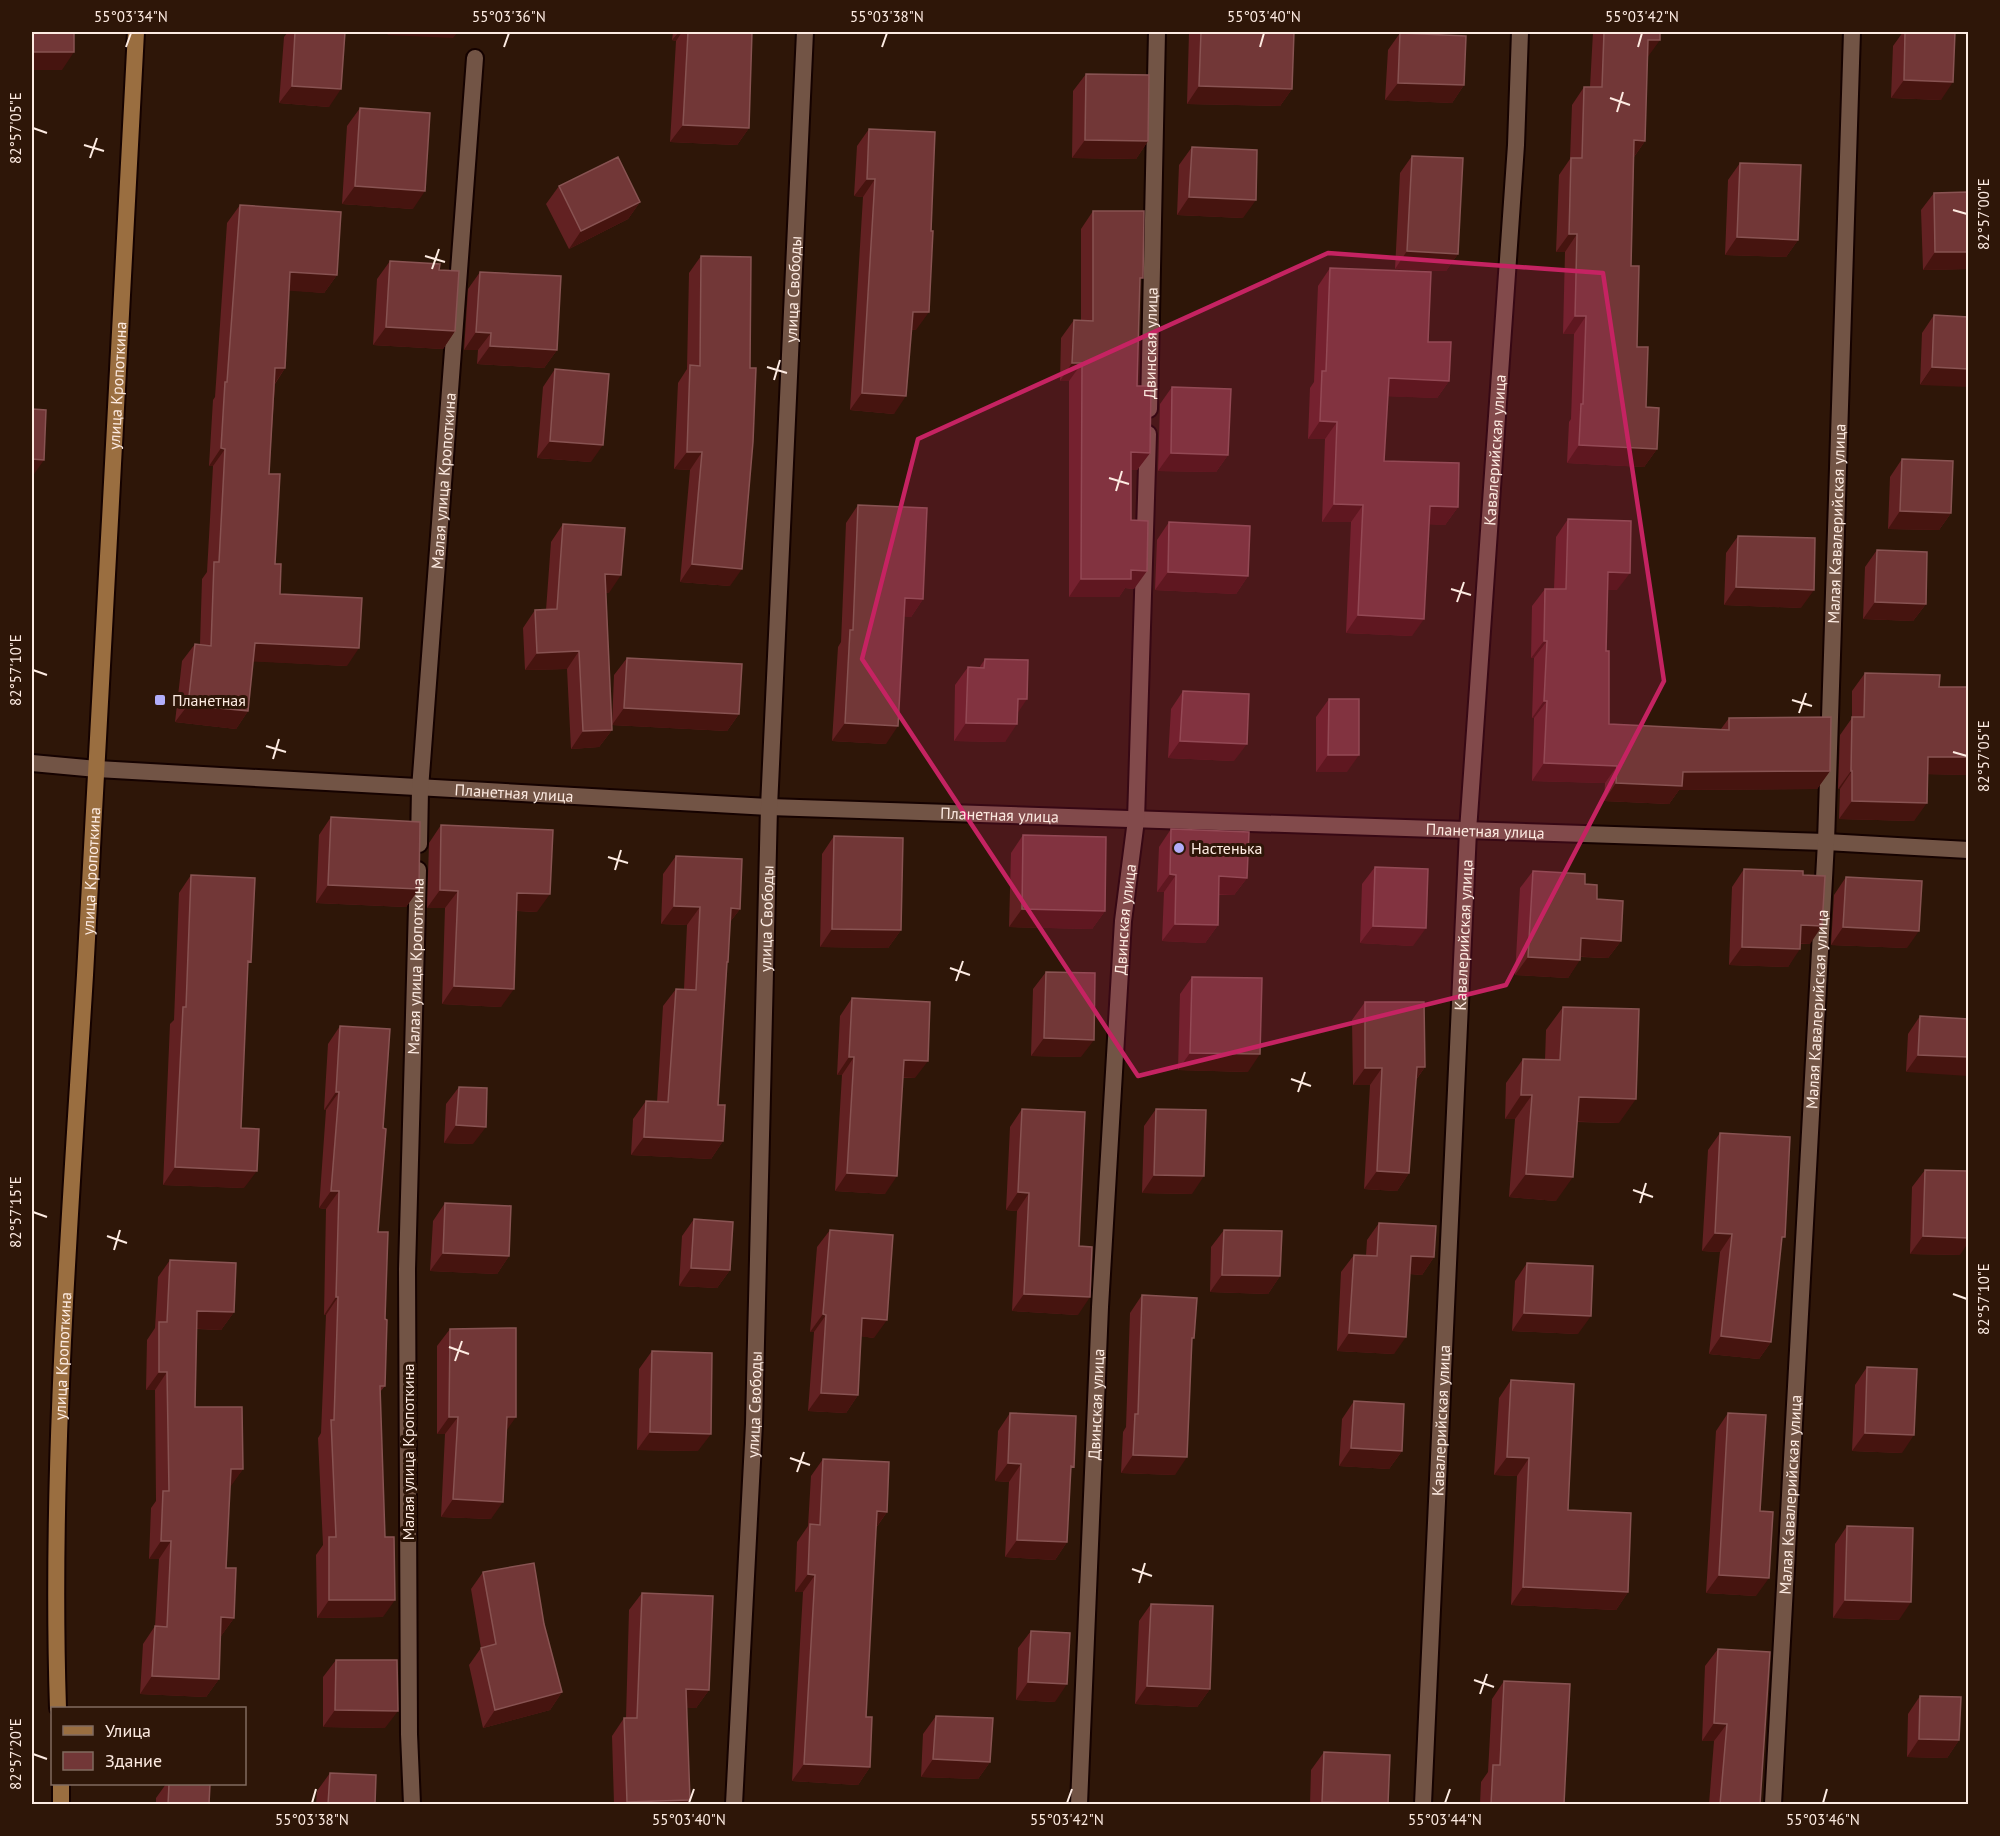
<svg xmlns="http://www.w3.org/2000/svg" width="2000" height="1836" font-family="'PT Sans',sans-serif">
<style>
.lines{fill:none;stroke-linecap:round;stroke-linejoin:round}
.minor-casing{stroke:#150200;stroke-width:20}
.secondary-casing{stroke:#150200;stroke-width:20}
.minor{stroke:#725445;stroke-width:16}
.secondary{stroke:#9a6e40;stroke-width:16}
.wall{fill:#622122}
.shaded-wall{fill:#46140f}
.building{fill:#723737;stroke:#885352;stroke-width:1.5}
.marked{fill:#c52362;fill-opacity:0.2;stroke:#c52362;stroke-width:4.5;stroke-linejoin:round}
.ticks{fill:none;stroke:#fdebe2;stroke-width:2}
.poi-dot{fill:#b2adf9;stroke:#2e1608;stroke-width:2}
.labels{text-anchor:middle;stroke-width:6;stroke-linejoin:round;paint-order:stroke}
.street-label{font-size:16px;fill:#fdebe2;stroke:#2e1608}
.poi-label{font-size:16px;fill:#fdebe2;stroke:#2e1608;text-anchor:start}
.neatline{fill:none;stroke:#fdebe2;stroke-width:2}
.ticks-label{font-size:15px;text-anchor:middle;fill:#fdebe2}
</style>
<rect width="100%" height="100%" fill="#2e1608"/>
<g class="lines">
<defs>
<g id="minor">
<path id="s1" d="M1149,409L1157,32"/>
<path id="s2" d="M32,763L97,769L769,807L1826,842L1968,850"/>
<path id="s3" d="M419,844L420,789L475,58"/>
<path id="s4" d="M412,1804L409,1734L407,1269L418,870"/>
<path id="s5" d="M734,1804L754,1424L769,807L805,32"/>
<path id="s6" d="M1079,1804L1100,1307L1123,921L1136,820L1148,434"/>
<path id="s7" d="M1423,1804L1468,831L1516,145L1520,32"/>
<path id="s8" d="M1773,1804L1826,842L1852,32"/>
</g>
<g id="secondary">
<path id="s9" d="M58,1708C50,1464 70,1219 85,975C103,661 119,346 136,32"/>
<path d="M61,1784V1804"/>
</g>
</defs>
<!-- minor casing -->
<use href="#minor" class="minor-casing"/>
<!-- secondary casing -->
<use href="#secondary" class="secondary-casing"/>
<!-- minor -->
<use href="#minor" class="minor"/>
<!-- secondary -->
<use href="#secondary" class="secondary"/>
</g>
<!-- wall -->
<path class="wall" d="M288,32H345L329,107L279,103L284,37Z
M673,32H752L749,128L737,145L670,142L676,41L672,40Z
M1189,32H1294L1292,89L1280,106L1187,104Z
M1593,32H1660L1647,58L1645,141L1634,157L1631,266L1637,347L1646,407L1657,449L1644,467L1567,463L1569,422L1571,419L1574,334H1563L1565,252H1556L1559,175L1570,159L1572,105L1584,87H1590Z
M1903,32H1955L1941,100L1891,98L1893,46Z
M1400,33L1464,85L1452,103L1385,100L1388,50Z
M1086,74L1148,141L1136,159L1072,158L1073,91Z
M360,108L413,209L342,204L347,126Z
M869,129L916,330H912L894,414L850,410L863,197L854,196L857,146Z
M1192,147L1243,218L1177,215L1179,165Z
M1412,156L1458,254L1446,271L1395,269L1400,173Z
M1740,163L1798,240L1786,257L1725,255L1728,180Z
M559,186L640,202L628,219L569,249L546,204Z
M1934,193L1968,269L1923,270L1921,210Z
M240,205L337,275L324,293L289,290L285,368L275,384L269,474L275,564L280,594L347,666L253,661L248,711L236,729L175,722L182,661L195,644H200L202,579L207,572L213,466H209L213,400L215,397L227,223Z
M1093,211L1140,282L1137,386L1150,453L1137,470H1131V520L1134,589L1125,588L1119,597H1069V381H1060L1061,338L1074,320H1081V229Z
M701,256L730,586L680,582L690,470L674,469L678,383L687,369L689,273Z
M390,261L439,270L455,331L443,349L373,345L377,279Z
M1330,268L1428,342L1449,381L1437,398L1388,396L1384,461L1458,507L1445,525L1429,524L1412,636L1346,633L1351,522H1322L1325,439H1308L1310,388L1314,382L1318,286Z
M480,272L557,350L544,368L477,364L478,350H464L468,289Z
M1934,315L1968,317L1920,385L1922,333Z
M555,369L591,462L537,458L543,387Z
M1172,387L1228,455L1216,472L1158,471L1160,404Z
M1902,459L1951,513L1939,530L1888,529L1890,477Z
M858,505L923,599L911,617L904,616L886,744L832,741L838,647L841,642L846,523Z
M1568,519L1617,590H1607L1606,651L1609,724L1721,729L1729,718L1830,771L1817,789L1679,790L1669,804L1604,801L1605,783L1532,781L1534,718H1532L1534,658H1531L1532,606L1545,589H1554L1556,537Z
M1169,522L1248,576L1236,594L1155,590L1157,540Z
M563,524L609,593H606L612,730L599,747L571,749L567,669L525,670L523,628L535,610H546L551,542Z
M1738,536L1801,608L1724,605L1726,553Z
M1877,550L1926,604L1913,621L1863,619L1865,567Z
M627,658L739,714L727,731L612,725L614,675Z
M985,659L1017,713L1005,742L954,741L955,685L968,667L979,668Z
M1865,673L1939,687H1968V775L1927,774L1914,821L1839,819L1840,789H1838L1840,735L1852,718V691Z
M1183,691L1234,761L1168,758L1171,709Z
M1329,699L1347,772H1316V717Z
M331,817L419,889L406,907L316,903L319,835Z
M441,825L537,912L517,911L501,1007L442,1004L445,908H427L429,843Z
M1171,829L1247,878L1234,895H1219L1218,925L1205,943L1162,941L1164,892H1157L1159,847Z
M1023,835L1105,911L1092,929L1009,927L1011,853Z
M834,836L901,930L888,948L820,947L822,854Z
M676,856L740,909L730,922L727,965L718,1105L723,1141L711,1159L631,1155L633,1119L646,1101L657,1102L663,1006L676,989H684L687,925L661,924L663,874Z
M1375,867L1413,946L1360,943L1362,884Z
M1744,869L1803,875L1810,944H1801L1788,967L1729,965L1732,887Z
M1533,871L1585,884L1597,899L1621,941L1608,958L1581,957L1568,978L1515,975L1520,888Z
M191,875L247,967L241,1128L244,1188L163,1185L170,1024L174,1020L179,893Z
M1846,877L1907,948L1831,945L1834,895Z
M1046,972L1081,1057L1031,1056L1033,989Z
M1192,977L1248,1072L1178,1070L1180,994Z
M852,998L915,1078H903L885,1194L835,1191L842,1075H837L840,1016Z
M1365,1002L1425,1067L1416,1080L1409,1173L1397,1191L1364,1189L1370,1085H1353L1352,1020Z
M1563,1007L1619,1123L1577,1122L1556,1201L1509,1197L1515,1119H1505L1506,1083L1523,1059L1545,1060L1546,1030Z
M1920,1016L1968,1019L1906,1072L1908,1034Z
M340,1026L383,1128L378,1232L385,1319V1386L380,1392L383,1617L317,1618L316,1555L323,1545L318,1438L321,1433L326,1315H324L326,1209L319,1208L326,1110H324L328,1044Z
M459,1087L473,1144L444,1143L446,1104Z
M1022,1109L1078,1315L1012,1311L1017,1211L1006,1210L1010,1127Z
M1156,1109L1192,1194L1142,1193L1144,1126Z
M1720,1133L1781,1242L1771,1342L1759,1359L1709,1354L1720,1252L1702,1251L1708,1150Z
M1925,1170L1960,1255L1910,1254L1912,1187Z
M445,1203L509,1256L497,1274L430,1271L433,1221Z
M694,1219L730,1270L717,1288L679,1286L682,1236Z
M1379,1223L1434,1257L1422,1275L1410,1274L1394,1354L1337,1351L1341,1272L1354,1255H1366L1367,1240Z
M830,1230L874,1338L861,1336L858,1395L846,1413L808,1411L814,1332H810L817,1247Z
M1224,1230L1280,1276L1268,1294L1210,1292L1211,1247Z
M170,1260L234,1312L221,1330L197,1329L195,1407L243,1469L230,1486L226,1568L234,1618L221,1636L220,1635L219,1679L206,1697L140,1694L143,1644L155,1626L159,1559H149L151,1508L156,1501L155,1390H146L147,1340L155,1328L158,1277Z
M1527,1263L1578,1334L1512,1331L1515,1281Z
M1142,1295L1192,1341L1175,1475L1121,1473L1123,1432L1126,1427L1130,1313Z
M450,1329L506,1431L491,1519L441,1517L445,1434H437V1346Z
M652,1351L698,1451L637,1450L639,1369Z
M1968,1352V1388H1967Z
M1867,1367L1902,1453L1852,1451L1855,1385Z
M1511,1380L1568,1510L1628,1592L1616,1610L1511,1605L1517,1476L1494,1475L1499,1398Z
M1354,1401L1402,1451L1389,1469L1339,1466L1342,1419Z
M1010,1413L1070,1472L1067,1542L1055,1560L1005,1557L1009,1482L995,1481L998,1431Z
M1728,1413L1760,1511L1756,1596L1706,1593L1716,1431Z
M823,1459L887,1512L876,1528L866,1717L870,1767L858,1785L792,1781L803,1592H795L797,1542L808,1526L811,1476Z
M1847,1526L1899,1620L1833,1618L1835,1544Z
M1968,1526V1564H1967L1966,1530Z
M483,1572L544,1624L562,1692L550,1710L483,1728L469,1665L481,1648L471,1589Z
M642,1593L709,1690L696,1708L686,1707L690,1800L687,1804H614L612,1736L624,1718H626L629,1610Z
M1151,1604L1210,1689L1197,1707L1135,1704L1139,1621Z
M1031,1631L1055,1702L1016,1700L1018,1648Z
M1718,1649L1760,1804H1709L1714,1741H1702L1705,1666Z
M336,1660L385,1728L323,1727V1677Z
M1504,1681L1564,1804H1480L1481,1782L1488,1772L1492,1699Z
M1920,1696L1959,1740L1947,1758L1907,1757L1908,1714Z
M936,1716L990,1762L978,1779L921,1777L923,1734Z
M1324,1752L1388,1804H1310L1311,1770Z
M330,1773L375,1804H316L317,1791Z
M166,1784H210L209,1804H156V1798Z"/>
<!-- shaded-wall -->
<path class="shaded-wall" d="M390,32H458L453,38L387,35Z
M679,32H682L676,41L672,40Z
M1648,40H1660L1647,58Z
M32,52H74L62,70H32Z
M1904,80L1953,82L1941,100L1891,98Z
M1398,83L1464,85L1452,103L1385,100Z
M292,86L341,89L329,107L279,103Z
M1199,86L1292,89L1280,106L1187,104Z
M683,125L749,128L737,145L670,142Z
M1085,140L1148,141L1136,159L1072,158Z
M1634,140L1645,141L1633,158Z
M867,179H875L863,197L854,196Z
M355,186L425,191L413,209L342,204Z
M1189,197L1256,200L1243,218L1177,215Z
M640,202L628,219L569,249L581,231Z
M1569,234H1577L1565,252H1556Z
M1737,237L1798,240L1786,257L1725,255Z
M1407,251L1458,254L1446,271L1395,269Z
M1935,252H1968V269L1923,270Z
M290,272L337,275L324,293L278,290Z
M913,312H929L916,330L901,329Z
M1575,316H1586L1574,334H1563Z
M386,327L455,331L443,349L373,345Z
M476,332L491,333L478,350H464Z
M490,346L557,350L544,368L477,364Z
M1072,363H1082L1069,381H1060Z
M1932,367L1968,369V387L1920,385Z
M275,368H285L273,386Z
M1389,378L1449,381L1437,398L1376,396Z
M862,393L906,396L894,414L850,410Z
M1320,421L1337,422L1325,439H1308Z
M550,441L603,445L591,462L537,458Z
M1579,445L1657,449L1644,467L1567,463Z
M221,448L225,449L213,466H209Z
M687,452H702L690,470L674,469Z
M1131,452L1150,453L1137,470H1119Z
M1171,453L1228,455L1216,472L1158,471Z
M32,459L44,460L32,477Z
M1334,504L1363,505L1351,522H1322Z
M1430,506L1458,507L1445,525L1417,524Z
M1900,511L1951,513L1939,530L1888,529Z
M692,564L742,569L730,586L680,582Z
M1131,570L1147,571L1134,589L1125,588L1119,597H1069L1081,579Z
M1168,572L1248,576L1236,594L1155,590Z
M1608,572L1630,573L1617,590H1595Z
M605,574L621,575L609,593L593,592Z
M1736,587L1814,590L1801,608L1724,605Z
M905,598L923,599L911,617L892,616Z
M1875,602L1926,604L1913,621L1863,619Z
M1358,615L1424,619L1412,636L1346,633Z
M1544,641H1547L1534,658H1531Z
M255,643L359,648L347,666L243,661Z
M579,651L567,669L525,670L537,653Z
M1018,699H1027L1015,717Z
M1544,701H1547L1534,718H1532Z
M188,705L248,711L236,729L175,722Z
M624,708L739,714L727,731L612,725Z
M845,723L898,726L886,744L832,741Z
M966,723L1017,724L1005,742L954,741Z
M612,730L599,747L571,749L583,731Z
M1180,741L1247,744L1234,761L1168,758Z
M1328,755H1359L1347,772H1316Z
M1928,757H1968V775L1915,774Z
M1544,763L1617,766L1605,783L1532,781Z
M1830,771L1817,789L1679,790L1669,804L1604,801L1616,783L1683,772Z
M1851,771H1852L1840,789H1838Z
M1852,801L1927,803L1914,821L1839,819Z
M1170,874L1176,875L1164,892H1157Z
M1219,876L1247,878L1234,895L1207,894Z
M328,885L419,889L406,907L316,903Z
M440,890L458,891L445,908H427Z
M517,893L550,894L537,912L505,910Z
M674,906L700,907L687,925L661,924Z
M731,908L740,909L727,926Z
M1022,909L1105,911L1092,929L1009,927Z
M1175,924L1218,925L1205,943L1162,941Z
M1801,925L1822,926L1810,944L1789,943Z
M1373,926L1426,928L1413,946L1360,943Z
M1843,927L1919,931L1907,948L1831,945Z
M832,929L901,930L888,948L820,947Z
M1581,938L1621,941L1608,958L1569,956Z
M1742,947L1800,949L1788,967L1729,965Z
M1528,957L1580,960L1568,978L1515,975Z
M454,986L514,989L501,1007L442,1004Z
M1044,1038L1094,1040L1081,1057L1031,1056Z
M1190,1053L1260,1054L1248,1072L1178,1070Z
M1918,1055L1968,1057V1076L1906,1072Z
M849,1057H854L842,1075H837Z
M904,1060L928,1061L915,1078L892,1077Z
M1417,1067H1425L1412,1085Z
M1365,1068H1382L1370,1085H1353Z
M336,1092H339L326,1110H324Z
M1521,1095H1532L1515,1119H1505Z
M1579,1097L1636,1099L1619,1123L1562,1121Z
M456,1125L486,1127L473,1144L444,1143Z
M644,1137L723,1141L711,1159L631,1155Z
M175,1167L257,1171L244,1188L163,1185Z
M1377,1171L1409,1173L1397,1191L1364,1189Z
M847,1173L897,1176L885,1194L835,1191Z
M1526,1174L1573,1177L1556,1201L1509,1197Z
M1154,1175L1204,1176L1192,1194L1142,1193Z
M331,1191H339L326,1209L319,1208Z
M1018,1192L1029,1193L1017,1211L1006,1210Z
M1715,1233L1732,1234L1720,1252L1702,1251Z
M1923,1236L1968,1238V1243L1960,1255L1910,1254Z
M443,1253L509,1256L497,1274L430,1271Z
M1411,1256L1434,1257L1422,1275L1399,1273Z
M691,1268L730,1270L717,1288L679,1286Z
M1222,1275L1280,1276L1268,1294L1210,1292Z
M1024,1294L1090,1297L1078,1315L1012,1311Z
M336,1297H338L326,1315H324Z
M197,1311L234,1312L221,1330L185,1328Z
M1524,1313L1591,1316L1578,1334L1512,1331Z
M823,1314L826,1315L814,1332H810Z
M862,1318L887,1320L874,1338L850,1335Z
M1349,1333L1406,1337L1394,1354L1337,1351Z
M1721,1336L1771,1342L1759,1359L1709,1354Z
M159,1372H167L155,1390H146Z
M821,1393L858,1395L846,1413L808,1411Z
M449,1417H458L445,1434H437Z
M507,1417H516L504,1434Z
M650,1432L711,1434L698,1451L637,1450Z
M1865,1433L1914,1435L1902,1453L1852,1451Z
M1351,1448L1402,1451L1389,1469L1339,1466Z
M1133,1455L1187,1457L1175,1475L1121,1473Z
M1507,1457L1529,1458L1517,1476L1494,1475Z
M1008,1463L1021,1464L1009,1482L995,1481Z
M231,1469H243L231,1486L219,1487Z
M453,1499L503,1502L491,1519L441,1517Z
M877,1511L887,1512L875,1529Z
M1017,1540L1067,1542L1055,1560L1005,1557Z
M161,1541H171L159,1559H149Z
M808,1574L815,1575L803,1592H795Z
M1719,1575L1769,1578L1756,1596L1706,1593Z
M1523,1587L1628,1592L1616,1610L1511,1605Z
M329,1600H395L383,1617L317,1618Z
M1845,1600L1911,1602L1899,1620L1833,1618Z
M221,1617L234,1618L221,1636L209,1635Z
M152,1676L219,1679L206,1697L140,1694Z
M1028,1682L1067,1684L1055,1702L1016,1700Z
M1147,1686L1210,1689L1197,1707L1135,1704Z
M686,1689L709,1690L696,1708L673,1707Z
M562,1692L550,1710L483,1728L495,1710Z
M335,1710L398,1711L385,1728L323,1727Z
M1714,1723L1727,1724L1714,1741H1702Z
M1919,1739L1959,1740L1947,1758L1907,1757Z
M933,1759L990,1762L978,1779L921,1777Z
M804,1764L870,1767L858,1785L792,1781Z
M690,1800L687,1804H625L627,1802Z
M1322,1802L1376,1804H1320Z"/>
<!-- building -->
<path class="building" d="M32,32H74V52H32Z
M295,32H345L341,89L292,86Z
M688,32H752L749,128L683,125Z
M1201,32H1294L1292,89L1199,86Z
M1604,32H1660V40H1648L1645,141L1634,140L1631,266H1639L1637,347H1648L1646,407L1659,408L1657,449L1579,445L1581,404H1583L1586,316H1575L1577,234H1569L1571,158H1582L1584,87H1602Z
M1905,32H1955L1953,82L1904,80Z
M1400,33L1466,36L1464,85L1398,83Z
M1086,74L1149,75L1148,141L1085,140Z
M360,108L430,113L425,191L355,186Z
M869,129L935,132L931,231H933L929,312H913L906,396L862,393L875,179H867Z
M1192,147L1257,150L1256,200L1189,197Z
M1412,156L1463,158L1458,254L1407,251Z
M618,157L640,202L581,231L559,186Z
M1740,163L1801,165L1798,240L1737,237Z
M1968,192V252H1935L1934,193Z
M240,205L341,212L337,275L290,272L285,368H275L269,474H280L275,564H281L280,594L362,598L359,648L255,643L248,711L188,705L195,644L211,646L214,562H219L225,449L221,448L225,382H227Z
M1093,211H1144L1143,278H1140L1137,386H1151L1150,453L1131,452V520L1148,521L1147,571L1131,570V579H1081L1082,363H1072L1074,320L1093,321Z
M701,256L751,257L750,368H756L753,442L742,569L692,564L702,452H687L690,365L700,366Z
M390,261L440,264L439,270L459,271L455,331L386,327Z
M1330,268L1431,272L1428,342H1451L1449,381L1389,378L1384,461L1459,463L1458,507L1430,506L1424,619L1358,615L1363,505L1334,504L1337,422L1320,421L1322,371H1326Z
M480,272L561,276L557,350L490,346L491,333L476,332Z
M1934,315L1968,317V369L1932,367Z
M555,369L609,374L603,445L550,441Z
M1172,387L1231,389L1228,455L1171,453Z
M32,409L46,410L44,460L32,459Z
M1902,459L1953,461L1951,513L1900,511Z
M858,505L927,508L923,599L905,598L898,726L845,723L850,630H853Z
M1568,519L1631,521L1630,573L1608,572L1606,651H1609V724L1729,730V718L1831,717L1830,771L1683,772L1682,786L1616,783L1617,766L1544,763L1547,701H1544L1547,641H1544L1545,589H1566Z
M1169,522L1250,526L1248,576L1168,572Z
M563,524L625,528L621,575L605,574L612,730L583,731L579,651L537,653L535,610L557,609Z
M1738,536L1815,538L1814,590L1736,587Z
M1877,550L1927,552L1926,604L1875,602Z
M627,658L742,664L739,714L624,708Z
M985,659L1028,660L1027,699H1018L1017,724L966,723L968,667L984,668Z
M1865,673L1940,675L1939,687H1968V757H1928L1927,803L1852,801V771H1851L1852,717H1864Z
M1183,691L1249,694L1247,744L1180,741Z
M1329,699H1359V755H1328Z
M331,817L420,822L419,889L328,885Z
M441,825L553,830L550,894L517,893L514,989L454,986L458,891L440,890Z
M1171,829L1249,832L1247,878L1219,876L1218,925L1175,924L1176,875L1170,874Z
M1023,835L1106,837L1105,911L1022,909Z
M834,836L903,838L901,930L832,929Z
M676,856L742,859L740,909L731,908L728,962H727L718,1105H725L723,1141L644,1137L646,1101L668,1102L676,989L696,990L700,907L674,906Z
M1375,867L1428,869L1426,928L1373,926Z
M1744,869L1803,871V875L1825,876L1822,926L1801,925L1800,949L1742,947Z
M1533,871L1585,874V884L1597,885V899L1623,901L1621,941L1581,938L1580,960L1528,957Z
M191,875L255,878L251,962L248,961L241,1128L259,1129L257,1171L175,1167L183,1007H186Z
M1846,877L1922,881L1919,931L1843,927Z
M1046,972L1095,973L1094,1040L1044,1038Z
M1192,977L1262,978L1260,1054L1190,1053Z
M852,998L930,1002L928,1061L904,1060L897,1176L847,1173L854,1057H849Z
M1365,1002H1424L1425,1067H1417L1409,1173L1377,1171L1382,1068H1365Z
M1563,1007L1639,1009L1636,1099L1579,1097L1573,1177L1526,1174L1532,1095H1521L1523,1059L1560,1060Z
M1920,1016L1968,1019V1057L1918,1055Z
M340,1026L390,1029L383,1128L386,1129L378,1232H388L385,1319L387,1320L385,1386H380L385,1537H394L395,1600H329V1537H336L331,1420H334L338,1297H336L339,1191H331L339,1092H336Z
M459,1087L487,1088L486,1127L456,1125Z
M1022,1109L1085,1112L1079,1246L1092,1247L1090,1297L1024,1294L1029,1193L1018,1192Z
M1156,1109L1206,1110L1204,1176L1154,1175Z
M1720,1133L1790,1137L1785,1237H1782L1771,1342L1721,1336L1732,1234L1715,1233Z
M1925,1170L1968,1171V1238L1923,1236Z
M445,1203L511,1206L509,1256L443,1253Z
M694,1219L733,1222L730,1270L691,1268Z
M1379,1223L1436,1226L1434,1257L1411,1256L1406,1337L1349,1333L1354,1255L1377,1256Z
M830,1230L893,1235L887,1320L862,1318L858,1395L821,1393L826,1315L823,1314Z
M1224,1230L1282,1231L1280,1276L1222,1275Z
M170,1260L236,1263L234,1312L197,1311L195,1407H242L243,1469H231L226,1568H236L234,1618L221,1617L219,1679L152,1676L155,1626L167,1627L171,1541H161L163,1491H169L167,1372H159V1322H167Z
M1527,1263L1593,1266L1591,1316L1524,1313Z
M1142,1295L1197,1298L1194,1338H1192L1187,1457L1133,1455L1135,1414H1138Z
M516,1328V1417H507L503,1502L453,1499L458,1417H449L450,1329Z
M652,1351L712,1353L711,1434L650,1432Z
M1867,1367L1917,1369L1914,1435L1865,1433Z
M1511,1380L1574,1384L1568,1510L1631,1513L1628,1592L1523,1587L1529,1458L1507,1457Z
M1354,1401L1404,1404L1402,1451L1351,1448Z
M1010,1413L1076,1416L1074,1467L1071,1466L1067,1542L1017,1540L1021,1464L1008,1463Z
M1728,1413L1766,1415L1760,1511L1773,1512L1769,1578L1719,1575Z
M823,1459L889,1462L887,1512L877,1511L866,1717H872L870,1767L804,1764L815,1575L808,1574L810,1524L820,1525Z
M1847,1526L1913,1528L1911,1602L1845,1600Z
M534,1563L544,1624L562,1692L495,1710L481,1648L496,1644L483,1572Z
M642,1593L713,1596L709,1690L686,1689L690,1800L627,1802L624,1718H637Z
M1151,1604L1213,1606L1210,1689L1147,1686Z
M1031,1631L1070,1633L1067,1684L1028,1682Z
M1718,1649L1770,1652L1760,1804H1720L1727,1724L1714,1723Z
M336,1660H397L398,1711L335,1710Z
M1504,1681L1570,1684L1564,1804H1491L1493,1765H1500Z
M1920,1696L1961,1697L1959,1740L1919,1739Z
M936,1716L993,1718L990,1762L933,1759Z
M1324,1752L1390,1755L1388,1804L1322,1802Z
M330,1773L376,1775L375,1804H328Z
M169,1784H210L209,1804H168Z"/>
<!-- marked area -->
<path class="marked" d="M1328,253L1603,273L1664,681L1506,985L1138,1076L862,659L918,439Z"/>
<!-- ticks -->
<path class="ticks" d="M126,47L131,33M504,47L509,33M882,47L887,33M1260,47L1264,33M1638,47L1642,33M1610,98L1630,105M1617,112L1623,92M33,128L47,133M84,145L104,151M90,158L97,138M1953,210L1967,214M425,256L445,262M432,269L439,249M767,367L787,373M774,380L780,360M1109,478L1129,484M1116,491L1122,471M1451,589L1471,595M1457,602L1464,582M33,670L47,675M1792,700L1812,706M1799,713L1806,693M266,746L286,752M1953,752L1967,756M273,759L279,739M608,857L628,863M615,870L621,850M950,968L970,975M956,981L963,961M1291,1079L1311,1086M1298,1092L1305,1072M1633,1190L1653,1197M1640,1203L1646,1183M33,1212L47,1217M107,1236L127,1243M114,1250L120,1230M1953,1294L1967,1299M449,1347L469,1354M455,1361L462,1341M790,1458L810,1465M797,1472L804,1452M1132,1569L1152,1576M1139,1583L1145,1563M1474,1680L1494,1687M1480,1694L1487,1674M33,1754L47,1759M312,1803L316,1789M689,1803L694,1789M1067,1803L1072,1789M1445,1803L1450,1789M1823,1803L1827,1789"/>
<!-- markers -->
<g class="poi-dot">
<rect x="154" y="694" width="12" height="12" rx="3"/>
<circle cx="1179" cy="848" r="6"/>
</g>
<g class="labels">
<!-- street labels -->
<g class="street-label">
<text dy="6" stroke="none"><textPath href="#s5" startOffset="1516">улица Свободы</textPath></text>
<text dy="6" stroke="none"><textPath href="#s1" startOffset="66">Двинская улица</textPath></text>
<text dy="6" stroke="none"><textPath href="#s9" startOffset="1324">улица Кропоткина</textPath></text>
<text dy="6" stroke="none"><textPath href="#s7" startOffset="1356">Кавалерийская улица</textPath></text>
<text dy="6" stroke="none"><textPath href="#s3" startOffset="364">Малая улица Кропоткина</textPath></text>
<text dy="6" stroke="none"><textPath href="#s8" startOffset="1282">Малая Кавалерийская улица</textPath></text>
<text dy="6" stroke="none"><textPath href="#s2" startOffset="483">Планетная улица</textPath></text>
<text dy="6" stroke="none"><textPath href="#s2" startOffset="969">Планетная улица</textPath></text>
<text dy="6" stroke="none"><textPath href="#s2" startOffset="1455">Планетная улица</textPath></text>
<text dy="6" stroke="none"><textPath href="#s9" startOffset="838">улица Кропоткина</textPath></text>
<text dy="6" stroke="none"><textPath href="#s5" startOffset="886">улица Свободы</textPath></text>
<text dy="6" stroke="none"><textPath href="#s6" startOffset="886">Двинская улица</textPath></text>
<text dy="6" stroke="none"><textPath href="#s7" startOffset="870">Кавалерийская улица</textPath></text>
<text dy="6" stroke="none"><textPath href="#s4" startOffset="838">Малая улица Кропоткина</textPath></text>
<text dy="6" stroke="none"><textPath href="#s8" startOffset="796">Малая Кавалерийская улица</textPath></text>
<text dy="6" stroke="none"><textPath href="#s9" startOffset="352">улица Кропоткина</textPath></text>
<text dy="6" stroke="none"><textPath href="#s6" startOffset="400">Двинская улица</textPath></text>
<text dy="6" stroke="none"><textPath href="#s5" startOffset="400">улица Свободы</textPath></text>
<text dy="6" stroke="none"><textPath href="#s7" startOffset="384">Кавалерийская улица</textPath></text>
<text transform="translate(408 1452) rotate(-90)" y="6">Малая улица Кропоткина</text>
<text dy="6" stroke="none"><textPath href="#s8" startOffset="310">Малая Кавалерийская улица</textPath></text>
</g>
<!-- poi labels -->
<g class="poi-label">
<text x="172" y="706">Планетная</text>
<text x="1191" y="854">Настенька</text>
</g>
</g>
<!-- border -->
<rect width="2000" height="1836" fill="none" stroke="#2e1608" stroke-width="66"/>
<!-- legend -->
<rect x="51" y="1707" width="195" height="78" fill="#2e1608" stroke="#816b5f" stroke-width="1.5"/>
<rect x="63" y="1726" width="30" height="9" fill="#9a6e40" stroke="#816b5f" stroke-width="1.5"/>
<text x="105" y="1737" font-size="18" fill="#fdebe2">Улица</text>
<rect x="63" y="1752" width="30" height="18" fill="#723737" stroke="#816b5f" stroke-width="1.5"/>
<text x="105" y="1767" font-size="18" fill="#fdebe2">Здание</text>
<rect x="33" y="33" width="1934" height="1770" class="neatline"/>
<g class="ticks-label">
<text x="131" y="22">55°03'34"N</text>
<text x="509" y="22">55°03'36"N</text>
<text x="887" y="22">55°03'38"N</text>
<text x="1264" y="22">55°03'40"N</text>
<text x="1642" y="22">55°03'42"N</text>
<text transform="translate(16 128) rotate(-90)" y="5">82°57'05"E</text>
<text transform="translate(1984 214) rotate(-90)" y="5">82°57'00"E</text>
<text transform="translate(16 670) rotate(-90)" y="5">82°57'10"E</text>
<text transform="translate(1984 756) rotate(-90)" y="5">82°57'05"E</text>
<text transform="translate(16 1212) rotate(-90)" y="5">82°57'15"E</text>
<text transform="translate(1984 1299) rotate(-90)" y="5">82°57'10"E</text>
<text transform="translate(16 1754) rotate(-90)" y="5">82°57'20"E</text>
<text x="312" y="1825">55°03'38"N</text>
<text x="689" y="1825">55°03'40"N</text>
<text x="1067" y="1825">55°03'42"N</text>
<text x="1445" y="1825">55°03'44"N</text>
<text x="1823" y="1825">55°03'46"N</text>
</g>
</svg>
